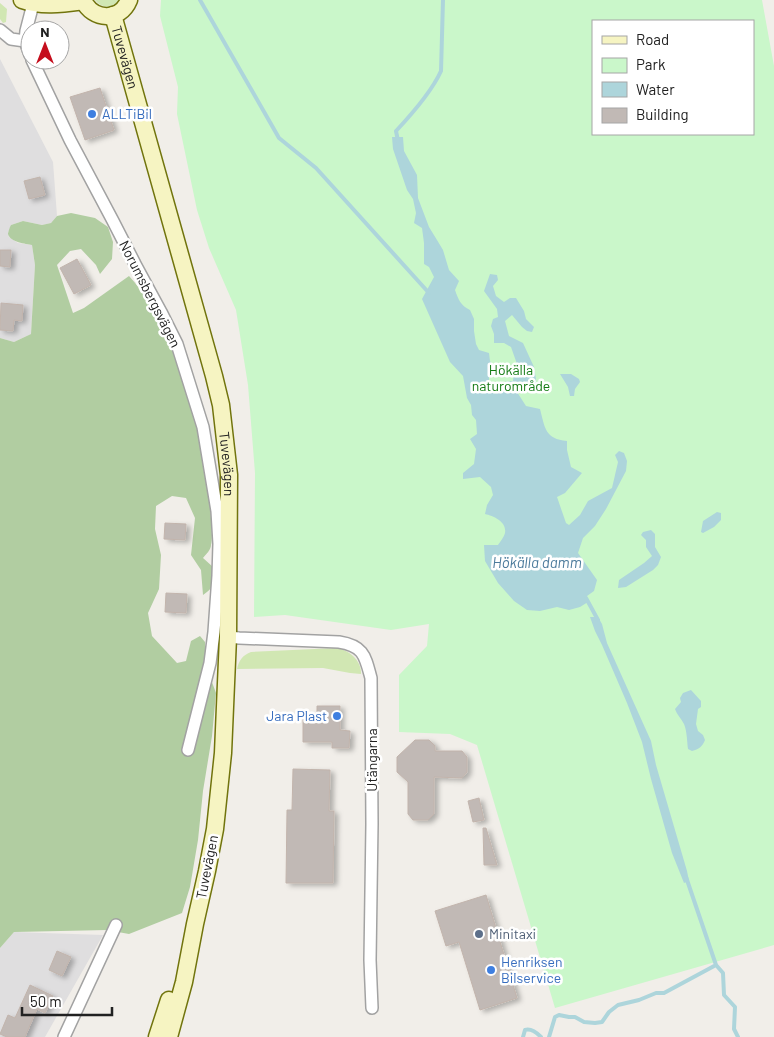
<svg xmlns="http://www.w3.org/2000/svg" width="774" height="1037" font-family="Barlow,sans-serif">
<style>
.residential{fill:#dfdedf}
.grass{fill:#d1e7b3}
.forest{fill:#b1cda1}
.park{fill:#caf7ca;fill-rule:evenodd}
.water{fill:#add5db}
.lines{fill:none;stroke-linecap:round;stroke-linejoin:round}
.stream{stroke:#add5db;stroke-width:4}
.building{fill:#c1b9b5;stroke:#c2b4ac;filter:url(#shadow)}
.street-casing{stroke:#a2a2a2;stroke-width:14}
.secondary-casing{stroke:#71740d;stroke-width:19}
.street{stroke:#fff;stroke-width:11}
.secondary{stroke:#f6f4c2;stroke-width:16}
.shop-dot{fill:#3f7fe0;stroke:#fff;stroke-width:2}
.service-dot{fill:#5c6f8a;stroke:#fff;stroke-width:2}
.labels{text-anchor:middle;stroke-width:5;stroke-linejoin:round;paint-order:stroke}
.street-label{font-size:14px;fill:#212121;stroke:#fff}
.shop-label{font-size:14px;fill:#366cbe;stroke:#fff;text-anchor:start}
.park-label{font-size:14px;fill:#147b14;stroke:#fff}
.service-label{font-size:14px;fill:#4e5e75;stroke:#fff;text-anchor:start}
.water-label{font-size:15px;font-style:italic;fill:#4c7b9c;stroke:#fff}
</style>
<defs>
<filter id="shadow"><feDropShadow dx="4" dy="2.5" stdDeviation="2.5" flood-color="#0004"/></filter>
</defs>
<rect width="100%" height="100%" fill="#f1eee9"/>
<!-- residential -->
<path class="residential" d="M0,59L53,162L57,216L51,223L42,225L23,221L11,225L8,233L9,237L18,243L32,245L35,265L31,334L14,342L0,338Z
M14,932L103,935L45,1037H0V948Z"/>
<!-- grass -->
<path class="grass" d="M95,0H119C112,9 102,9 95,0Z
M0,3L7,9L6,22L3,23L0,19Z
M337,648C349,650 362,661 361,674L350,673L323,668L237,669C239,660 243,655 251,652Z"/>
<!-- forest -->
<path class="forest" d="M71,213L95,218L108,227L113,242L112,259L100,274L96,265L81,249L70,251L57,265L73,313L84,308L129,276C143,291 153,309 162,327C189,383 205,445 210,507C211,517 213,537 211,545C211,550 206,554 203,558L213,567C214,583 217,585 203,595L201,570L191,555L195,518L186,498L172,496L156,506L155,529L161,555L159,589L148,613L152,636L177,663L186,661L191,641L200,636L205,642L206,666L216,693L212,736L203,791L198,840L190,887L182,913L129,934L107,930L14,932L0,948V338L14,342L31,334L35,265L32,245C26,244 10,242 8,234C8,233 10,226 11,225L23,221L42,225L51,223L57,216Z"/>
<!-- park -->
<path class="park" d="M161,0H762L774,66V945L555,1008L477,745L450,734L399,732V675L427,646L429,624L391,630L285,615L254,617L255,473L248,385L236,310L209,248L197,210L177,114L178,87L160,16ZM593,21H753V134H593Z"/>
<!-- water -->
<path class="water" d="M392,137H403L404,151L417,175L418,198L429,227L437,240L443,250L449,270L459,281L455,290C458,299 461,306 470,310L474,319V331L476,344L479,350L489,353L490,361L495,371L489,376V383L496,392L501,391L504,382L513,381L514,372L517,364L511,347L504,343H494V334L491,326L493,319L498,317L497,309L484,291L490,274L497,275L498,280L493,286L496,296L504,302L510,298H516L524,311L526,319L534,327L532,332L527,331L522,327L512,315L505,321L509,336L523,343L534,367L536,379L535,388L524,386L517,392L526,406L540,409C545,428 545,439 567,441V450L571,467L582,473L565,493L557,497L566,523L569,525L580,515L588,501L612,488L618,462L615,455L619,451L624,453L627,461L626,471L606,509L595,526L583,538L578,553L597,580L594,591L587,596L588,602L580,607L569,610L557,607L540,611L527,610L514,601L498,583L485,561L484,545H498C500,542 504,537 505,533C507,522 494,516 485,514L487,505L493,495L491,487L480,477L463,479V473L474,464L476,449L470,439L477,434L476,420L472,415L471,405L467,398L463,376L450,362L422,299L434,277L429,267L424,264V243L422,228L414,223L416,213L413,199L407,190L393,149Z
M560,374H571L579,379L580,382L575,389L574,396H570L568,387Z
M717,512L721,513V520L714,527L703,533L701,532L703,521Z
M651,530L655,534V547L661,557L658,565L653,570L626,587L618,588L619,580L644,563L652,556L646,547V540L641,535L643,532Z
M590,617H598L602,624L607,643L651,741L656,765L687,871L689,881L684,883L672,853L651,779L642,742L627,703L602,645L595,631Z
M691,690L701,701V707L698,709L696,724L698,731L703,735L705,740C702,747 699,749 692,751L688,749C687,741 687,731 684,724C681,718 677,715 675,709L681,702L680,698L683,693Z"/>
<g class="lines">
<!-- stream -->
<path class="stream" d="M200,0L279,138L316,168L429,293
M398,141L396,131C411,115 432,91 441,71L443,0
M586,598L598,620
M686,877L716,965L723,973L724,995L735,1007L734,1029L738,1037
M523,1037L525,1030C531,1028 536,1032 541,1037
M549,1037L555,1017L559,1015L569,1017H575L584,1022L595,1023L602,1022L609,1012L618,1005L639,1000L656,993H664L716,965"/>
</g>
<!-- building -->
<path class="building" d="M100,88L114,130L85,140L70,97Z
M40,177L45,195L29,199L24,181Z
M0,250H11L10,267L0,266Z
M77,259L91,285L74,294L60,268Z
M1,303L23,305L22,321L14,320L13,331L0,330Z
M165,523L186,524L185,540L164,539Z
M166,593L187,594L186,613L165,612Z
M317,706H340V730L350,731L349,748H332V742H303V719H308L317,712Z
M415,740H429L435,746V751H462L467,757V772L462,778L434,777V814L428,820H413L408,814V782L397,772V757Z
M293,769L330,770L329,811H334L333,883H286L287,810H292Z
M479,798L484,820L473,822L468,801Z
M483,828H486L497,865H484Z
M486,895L517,998L480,1010L459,942L446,946L435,911Z
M57,951L71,957L62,976L49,970Z
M30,985L53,996L45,1013L37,1009L25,1037H7L0,1034L8,1015L15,1018Z"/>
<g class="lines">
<defs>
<path id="street" d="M0,30L11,39L25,41
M30,55L25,41L26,31L33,4
M32,60L70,140L113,221L135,264L161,312L177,344L203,427L217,511L219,544L218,576L214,632L210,663L188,750
M228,637L239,638L339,642C364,646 365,656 371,678L372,824L370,960L372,1008
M64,1037L116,925"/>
<g id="secondary">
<path d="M22,0C42,7 62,4 84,1"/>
<path d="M83,0C93,21 120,22 129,0"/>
<path id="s1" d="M113,15L214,376L221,405L229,475L228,637L223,753L215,829L207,871L195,924L184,982L169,1037"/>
<path d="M157,1037L169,1000"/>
</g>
</defs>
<!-- street casing -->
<use href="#street" class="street-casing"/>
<!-- secondary casing -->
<use href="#secondary" class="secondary-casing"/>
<!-- street -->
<use href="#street" class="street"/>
<!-- secondary -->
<use href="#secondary" class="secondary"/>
</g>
<!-- markers -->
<g class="shop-dot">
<circle cx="92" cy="114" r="5"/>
<circle cx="337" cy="716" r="5"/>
<circle cx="491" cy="970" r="5"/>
</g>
<circle class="service-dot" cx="479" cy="934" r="5"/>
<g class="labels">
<!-- street labels -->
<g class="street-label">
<text dy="5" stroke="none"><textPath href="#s1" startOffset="44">Tuvevägen</textPath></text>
<text transform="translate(150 294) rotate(63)" y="5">Norumsbergsvägen</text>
<text dy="5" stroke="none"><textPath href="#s1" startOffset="464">Tuvevägen</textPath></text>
<text transform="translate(372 760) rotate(-90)" y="5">Utängarna</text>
<text transform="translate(207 867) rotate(-79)" y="5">Tuvevägen</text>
</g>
<!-- shop labels -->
<g class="shop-label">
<text x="102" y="119">ALLTiBil</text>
<text x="327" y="721" text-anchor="end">Jara Plast</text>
<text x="501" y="967">Henriksen<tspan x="501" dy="16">Bilservice</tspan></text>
</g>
<!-- park labels -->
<g class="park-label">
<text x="511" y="375">Hökälla<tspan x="511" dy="16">naturområde</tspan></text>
</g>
<!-- service labels -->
<g class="service-label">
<text x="489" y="939">Minitaxi</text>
</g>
<!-- water labels -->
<g class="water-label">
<text x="537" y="568">Hökälla damm</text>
</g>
</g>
<!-- legend -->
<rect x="592" y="20" width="162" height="115" fill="#ffffff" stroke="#a6a6a6"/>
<rect x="602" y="36" width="25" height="8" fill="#f6f4c2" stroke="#a6a6a6"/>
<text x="636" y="45" font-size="15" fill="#212121">Road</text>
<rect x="602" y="58" width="25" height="15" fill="#caf7ca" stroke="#a6a6a6"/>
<text x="636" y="70" font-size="15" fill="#212121">Park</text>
<rect x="602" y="82" width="25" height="15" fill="#add5db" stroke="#a6a6a6"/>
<text x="636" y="95" font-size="15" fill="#212121">Water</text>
<rect x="602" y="108" width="25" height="15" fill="#c1b9b5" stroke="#a6a6a6"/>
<text x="636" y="120" font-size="15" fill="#212121">Building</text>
<!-- north arrow -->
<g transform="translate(45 45)"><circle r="24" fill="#ffffff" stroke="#a6a6a6"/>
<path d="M0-4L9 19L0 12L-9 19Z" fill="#c50e1d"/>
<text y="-8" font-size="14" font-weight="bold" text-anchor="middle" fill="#212121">N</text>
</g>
<!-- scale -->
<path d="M22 1007v8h90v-8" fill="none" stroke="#212121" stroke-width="2.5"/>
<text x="30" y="1007" font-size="15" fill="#212121" stroke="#ffffff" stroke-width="4" paint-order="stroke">50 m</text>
</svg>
